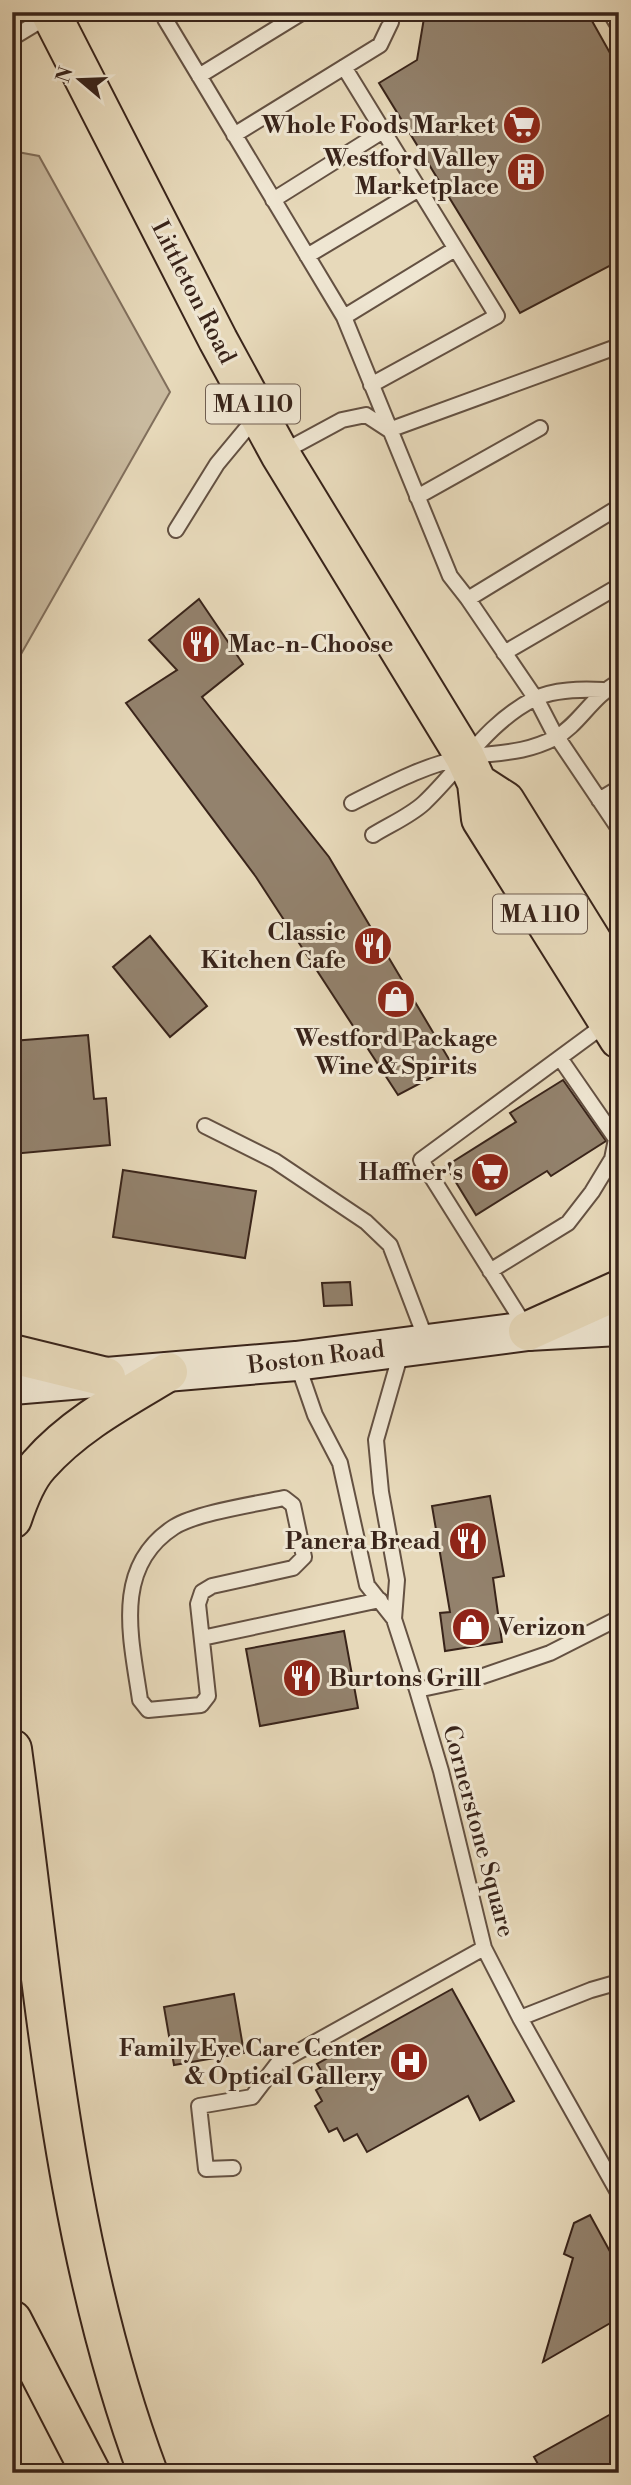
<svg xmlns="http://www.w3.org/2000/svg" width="631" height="2485" font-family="'Libre Bodoni',serif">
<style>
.green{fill:#c9ba9f;stroke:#816f5c;stroke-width:2}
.building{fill:#93826d;stroke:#39241a;stroke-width:2}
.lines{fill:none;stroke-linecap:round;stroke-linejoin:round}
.service-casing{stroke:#645142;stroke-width:18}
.secondary-casing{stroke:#39241a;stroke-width:42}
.primary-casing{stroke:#39241a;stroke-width:42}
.motorway-casing{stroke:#39241a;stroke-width:42}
.service{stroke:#efe6d2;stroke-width:14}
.secondary{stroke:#efe6d2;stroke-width:38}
.primary{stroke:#e7d9ba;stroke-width:38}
.motorway{stroke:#e7d9ba;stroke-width:38}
.labels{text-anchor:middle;stroke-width:6;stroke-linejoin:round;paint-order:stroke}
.shield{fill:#efe6d2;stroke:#705e51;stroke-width:2}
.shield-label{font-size:23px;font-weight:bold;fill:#39241a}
.poi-label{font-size:24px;font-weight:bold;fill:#39241a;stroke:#efe6d2;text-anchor:end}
.street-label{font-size:24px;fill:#39241a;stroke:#efe6d2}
</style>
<rect width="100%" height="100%" fill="#e7d9ba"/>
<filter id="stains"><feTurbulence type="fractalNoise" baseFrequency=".00286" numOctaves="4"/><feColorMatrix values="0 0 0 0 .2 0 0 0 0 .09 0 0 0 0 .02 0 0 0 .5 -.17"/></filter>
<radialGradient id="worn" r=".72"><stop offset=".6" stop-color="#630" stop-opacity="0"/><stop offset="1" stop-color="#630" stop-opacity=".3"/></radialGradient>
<!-- green -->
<path class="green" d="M12,151L39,156L170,392L12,670Z"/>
<!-- building -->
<path class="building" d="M425,12H587L619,69V261L520,313L379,83L417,60Z
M199,599L243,664L202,697L329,857L453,1066L398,1095L256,877L126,703L177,670L149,640Z
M150,936L207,1006L170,1037L113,967Z
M88,1035L94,1099L106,1098L110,1145L12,1154V1041Z
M563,1080L606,1141L551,1176L547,1171L476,1215L446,1166L516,1122L510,1113Z
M123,1170L256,1191L245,1258L113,1237Z
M350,1282L352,1305L324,1306L322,1283Z
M490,1496L504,1576L493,1578L502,1642L445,1651L440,1613L450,1612L432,1506Z
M344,1631L358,1708L260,1726L246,1649Z
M452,1989L514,2101L480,2120L468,2096L367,2152L357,2134L344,2141L337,2128L329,2132L315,2106L322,2101L316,2090L328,2083L317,2064Z
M234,1994L244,2053L174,2065L164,2007Z
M590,2215L619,2268V2318L543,2362L573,2258L564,2254L574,2223Z
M611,2414L619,2428V2473H543L534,2457Z"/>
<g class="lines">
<defs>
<path id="service" d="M177,12L165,19L344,317L450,576L468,599
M610,12L619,27
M12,38L50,15
M344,67L497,316L371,385
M199,76L303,12
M234,135L380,45L391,22L386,12
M273,200L383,131
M307,256L419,189
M344,317L455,249
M281,453L342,420L366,415L389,430L619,346
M417,497L540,428
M619,507L468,599L538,702L553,731L619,829
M176,530L217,464L256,417
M504,653L619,586
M599,800L619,788
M352,803C388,785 426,764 466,757C500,752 523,754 555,738C579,725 592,696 619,682
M373,835C389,825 410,816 424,803C460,769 488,722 534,699C554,689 581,689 603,690
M205,1126L275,1161L366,1222L390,1245L427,1342
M490,1271L568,1223L592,1192L612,1159L616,1139L560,1058
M527,1329L421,1160L607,1023
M297,1363L315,1415L340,1463L367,1585L394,1619L417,1690L441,1771L484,1948L520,2018L619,2194
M284,1498L293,1505L304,1557L293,1568L212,1586L202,1592L198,1604L208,1696L201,1705L148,1710L140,1700C131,1638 112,1567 174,1527C196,1513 256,1504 284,1498Z
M394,1619L397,1580L381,1492L376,1440L402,1349
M202,1638L380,1600
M417,1690L483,1676L550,1653L619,1618
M520,2018L591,1990L619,1982
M233,2168L206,2169L199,2106L252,2097L278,2063L484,1948"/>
<path id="secondary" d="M12,1385L296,1361L528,1331L619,1326"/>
<path id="primary" d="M50,12L218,340L280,454L465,757L477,783L481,819L619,1039
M477,783L505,801L619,985
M528,1331L619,1290"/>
<path id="motorway" d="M12,1354L106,1377
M12,1519C18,1501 26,1479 39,1465C74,1425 123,1399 168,1372
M12,1749C45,1991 62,2243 148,2473
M12,2320L91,2473"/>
</defs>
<!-- service casing -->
<use href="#service" class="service-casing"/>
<!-- secondary casing -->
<use href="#secondary" class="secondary-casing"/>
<!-- primary casing -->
<use href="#primary" class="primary-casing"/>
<!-- motorway casing -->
<use href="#motorway" class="motorway-casing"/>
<!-- service -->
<use href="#service" class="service"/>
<!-- secondary -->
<use href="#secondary" class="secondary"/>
<!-- primary -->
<use href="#primary" class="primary"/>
<!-- motorway -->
<use href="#motorway" class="motorway"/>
</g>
<!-- icons -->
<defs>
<symbol id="supermarket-disc" viewBox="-11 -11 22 22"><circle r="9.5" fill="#8f2418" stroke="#efe6d2"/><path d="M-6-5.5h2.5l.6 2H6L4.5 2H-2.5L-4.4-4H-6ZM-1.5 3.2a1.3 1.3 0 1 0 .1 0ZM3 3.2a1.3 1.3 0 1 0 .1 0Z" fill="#fff"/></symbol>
<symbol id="building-disc" viewBox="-11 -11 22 22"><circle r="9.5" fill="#8f2418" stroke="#efe6d2"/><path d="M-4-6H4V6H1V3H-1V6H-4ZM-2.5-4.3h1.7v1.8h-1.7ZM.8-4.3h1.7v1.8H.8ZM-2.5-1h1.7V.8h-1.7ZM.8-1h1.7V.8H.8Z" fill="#fff"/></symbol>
<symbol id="restaurant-disc" viewBox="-11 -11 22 22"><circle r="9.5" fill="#8f2418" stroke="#efe6d2"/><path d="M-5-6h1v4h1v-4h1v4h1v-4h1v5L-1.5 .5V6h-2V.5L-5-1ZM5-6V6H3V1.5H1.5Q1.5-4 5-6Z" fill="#fff"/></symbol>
<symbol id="shop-disc" viewBox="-11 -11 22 22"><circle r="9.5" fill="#8f2418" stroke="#efe6d2"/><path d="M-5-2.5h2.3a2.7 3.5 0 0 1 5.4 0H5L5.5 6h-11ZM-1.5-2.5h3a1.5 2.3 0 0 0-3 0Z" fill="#fff"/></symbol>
<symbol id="hospital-disc" viewBox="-11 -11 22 22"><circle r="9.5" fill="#8f2418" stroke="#efe6d2"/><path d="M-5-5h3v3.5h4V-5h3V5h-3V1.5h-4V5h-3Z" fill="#fff"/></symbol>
</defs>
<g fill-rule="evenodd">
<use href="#supermarket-disc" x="500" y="103" width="44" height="44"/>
<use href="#building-disc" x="504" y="150" width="44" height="44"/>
<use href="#restaurant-disc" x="179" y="622" width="44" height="44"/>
<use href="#restaurant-disc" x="351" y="924" width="44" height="44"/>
<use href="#shop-disc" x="374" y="977" width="44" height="44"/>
<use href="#supermarket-disc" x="468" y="1150" width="44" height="44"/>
<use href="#restaurant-disc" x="446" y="1519" width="44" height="44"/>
<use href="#shop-disc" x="449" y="1605" width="44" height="44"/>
<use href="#restaurant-disc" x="280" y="1656" width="44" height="44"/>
<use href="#hospital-disc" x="387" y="2040" width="44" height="44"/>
</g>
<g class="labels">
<!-- shield labels -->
<g class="shield">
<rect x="206" y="384.5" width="94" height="39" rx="5"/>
<rect x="493" y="894.5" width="94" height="39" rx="5"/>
</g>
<g class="shield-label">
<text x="253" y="412">MA 110</text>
<text x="540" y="922">MA 110</text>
</g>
<!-- poi labels -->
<g class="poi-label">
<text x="495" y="133">Whole Foods Market</text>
<text x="499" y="166">Westford Valley<tspan x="499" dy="28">Marketplace</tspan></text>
<text x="228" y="652" text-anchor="start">Mac-n-Choose</text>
<text x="346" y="940">Classic<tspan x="346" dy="28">Kitchen Cafe</tspan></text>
<text x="396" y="1046" text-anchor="middle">Westford Package<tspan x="396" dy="28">Wine &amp; Spirits</tspan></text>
<text x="463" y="1180">Haffner's</text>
<text x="441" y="1549">Panera Bread</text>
<text x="498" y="1635" text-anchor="start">Verizon</text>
<text x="329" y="1686" text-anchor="start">Burtons Grill</text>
<text x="382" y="2056">Family Eye Care Center<tspan x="382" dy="28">&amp; Optical Gallery</tspan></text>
</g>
<!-- street labels -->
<g class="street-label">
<text transform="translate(194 292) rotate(63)" y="8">Littleton Road</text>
<text transform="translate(316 1357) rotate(-7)" y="8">Boston Road</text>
<text transform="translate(479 1831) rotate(75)" y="8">Cornerstone Square</text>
</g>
</g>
<!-- margin -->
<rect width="631" height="2485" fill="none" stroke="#e7d9ba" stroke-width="42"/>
<rect x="14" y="14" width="603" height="2457" fill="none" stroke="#39241a" stroke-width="3.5"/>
<rect x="21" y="21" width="589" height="2443" fill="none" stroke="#39241a" stroke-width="2"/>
<!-- north arrow -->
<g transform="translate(80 80) rotate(289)" stroke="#efe6d2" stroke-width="5" paint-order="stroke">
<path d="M0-5L12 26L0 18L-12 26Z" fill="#39241a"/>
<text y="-10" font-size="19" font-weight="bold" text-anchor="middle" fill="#39241a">N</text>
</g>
<rect width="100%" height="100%" filter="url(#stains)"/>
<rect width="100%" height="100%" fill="url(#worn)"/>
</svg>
